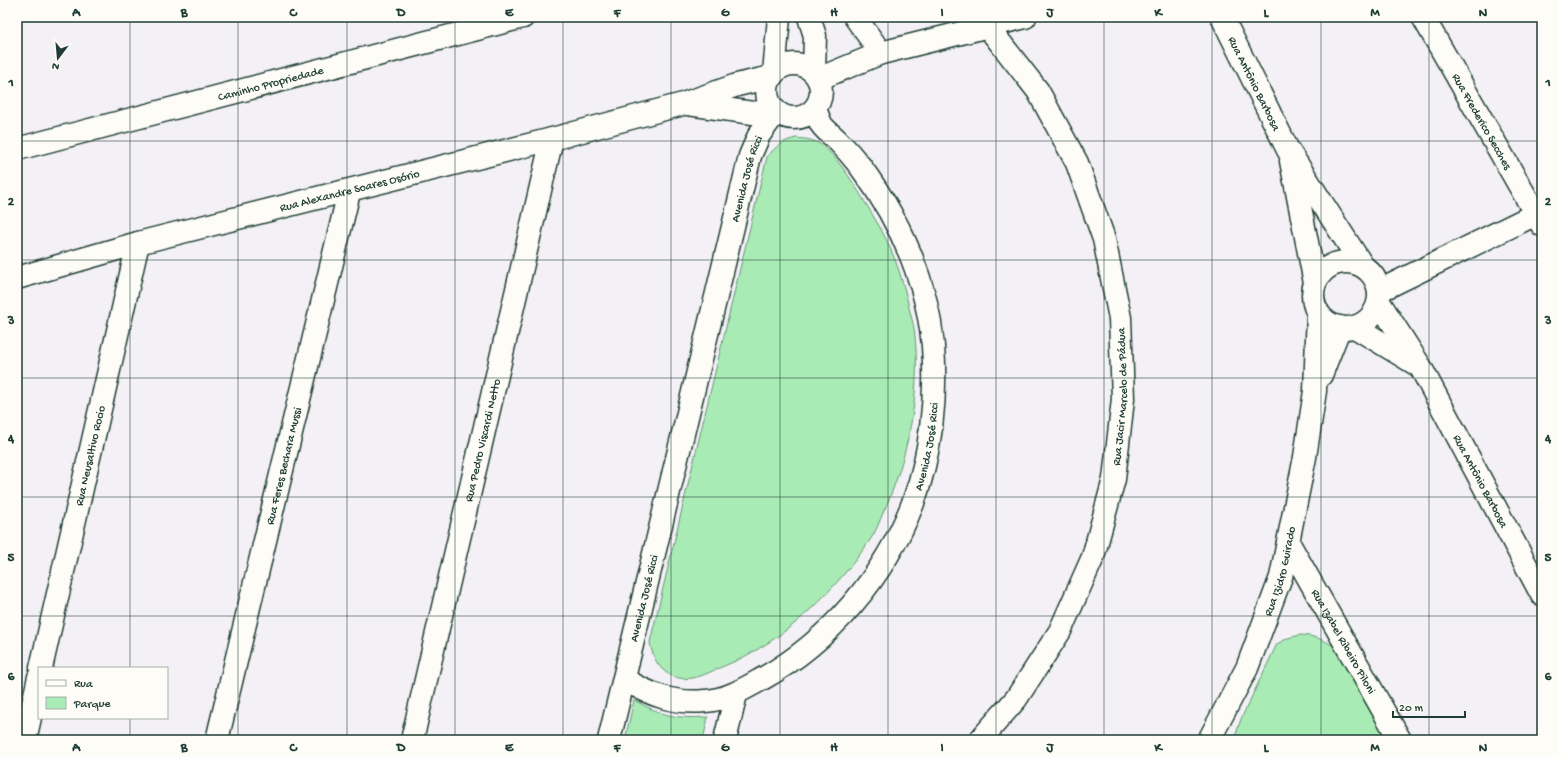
<svg xmlns="http://www.w3.org/2000/svg" width="1559" height="757" font-family="'Gochi Hand',sans-serif">
<style>
.green{fill:#a9ebb5;stroke:#649474}
.lines{fill:none;stroke-linecap:round;stroke-linejoin:round}
.minor-casing{stroke:#1f3d34;stroke-width:25}
.minor{stroke:#fdfcf7;stroke-width:22}
.grid{fill:none;stroke:#1f3d34;stroke-width:1;stroke-opacity:0.55}
.labels{text-anchor:middle;stroke-width:4;stroke-linejoin:round;paint-order:stroke}
.street-label{font-size:12px;fill:#1f3d34;stroke:#fdfcf7}
.neatline{fill:none;stroke:#1f3d34;stroke-width:1.5}
.grid-label{font-size:13px;text-anchor:middle;font-weight:bold;fill:#1f3d34}
</style>
<rect width="100%" height="100%" fill="#f3f0f6"/>
<filter id="ink" filterUnits="userSpaceOnUse"><feTurbulence type="fractalNoise" baseFrequency=".025" numOctaves="2"/><feDisplacementMap in="SourceGraphic" scale="8" xChannelSelector="R" yChannelSelector="G"/><feConvolveMatrix kernelMatrix="1 2 1 2 8 2 1 2 1" color-interpolation-filters="sRGB"/></filter>
<g filter="url(#ink)">
<!-- green -->
<path class="green" d="M796,138C804,139 811,139 818,143C836,152 861,195 872,214C892,246 902,275 910,312C912,320 915,329 915,337C921,395 907,461 883,513C879,522 876,532 870,540C853,565 833,588 812,608C787,632 756,653 724,666C714,670 703,676 693,678C668,682 653,665 650,642L767,157C776,146 783,141 796,138Z
M1300,635C1314,636 1323,639 1335,647L1388,740H1234L1241,719L1277,644L1288,638Z
M634,700C663,716 675,719 708,717L703,740H625Z"/>
<g class="lines">
<defs>
<g id="minor">
<path d="M809,17L815,36L814,73"/>
<path d="M855,17L881,53"/>
<path id="s1" d="M1222,17L1288,150L1362,265"/>
<path id="s2" d="M1423,17L1542,225"/>
<circle cx="794" cy="91" r="27"/>
<path d="M774,73L779,17"/>
<path d="M818,79L881,53L1025,17"/>
<path d="M688,104L753,113L774,110"/>
<path id="s3" d="M17,149L523,17"/>
<path d="M1291,161L1315,283"/>
<circle cx="1346" cy="295" r="33"/>
<path id="s4" d="M17,278L138,243L552,139L683,104L737,85L771,77"/>
<path d="M1379,291L1542,211"/>
<path id="s5" d="M1379,302L1420,366L1542,595"/>
<path d="M1355,327L1416,364"/>
<path d="M1321,375L1340,327"/>
<path id="s6" d="M1288,542L1400,740"/>
<path id="s7" d="M41,668L138,243"/>
<path id="s8" d="M624,679C650,695 674,704 705,701C726,700 744,689 762,679C830,641 885,576 913,503C931,454 937,398 933,346C927,280 899,219 860,166C853,157 846,149 838,141C833,136 825,130 821,124C819,119 817,114 815,109"/>
<path d="M25,740L39,677"/>
<path id="s9" d="M217,740L349,192"/>
<path id="s10" d="M412,740L552,139"/>
<path id="s11" d="M609,740L750,156L759,135L776,112"/>
<path d="M725,740L736,694"/>
<path id="s12" d="M980,740L1016,699L1060,631L1093,557L1114,479L1123,399L1120,318L1104,239L1077,163L1038,91L988,27"/>
<path id="s13" d="M1209,740L1247,668L1281,577L1305,457L1315,391L1318,312"/>
</g>
</defs>
<!-- minor casing -->
<use href="#minor" class="minor-casing"/>
<!-- minor -->
<use href="#minor" class="minor"/>
</g>
</g>
<!-- grid -->
<path class="grid" d="M130,17V668M238,17V740M347,17V740M455,17V740M563,17V740M671,17V740M780,17V740M888,17V740M996,17V740M1104,17V740M1212,17V740M1321,17V740M1429,17V740M17,141H1542M17,260H1542M17,378H1542M17,497H1542M17,616H1542M130,718V740"/>
<g class="labels">
<!-- street labels -->
<g class="street-label">
<text dy="4" stroke="none"><textPath href="#s3" startOffset="262">Caminho Propriedade</textPath></text>
<text dy="4" stroke="none"><textPath href="#s1" startOffset="74">Rua Antônio Barbosa</textPath></text>
<text dy="4" stroke="none"><textPath href="#s2" startOffset="120">Rua Frederico Secches</textPath></text>
<text dy="4" stroke="none"><textPath href="#s11" startOffset="578">Avenida José Ricci</textPath></text>
<text dy="4" stroke="none"><textPath href="#s4" startOffset="344">Rua Alexandre Soares Osório</textPath></text>
<text dy="4" stroke="none"><textPath href="#s12" startOffset="380">Rua Jacir Marcelo de Pádua</textPath></text>
<text dy="4" stroke="none"><textPath href="#s10" startOffset="308">Rua Pedro Viscardi Netto</textPath></text>
<text dy="4" stroke="none"><textPath href="#s8" startOffset="442">Avenida José Ricci</textPath></text>
<text dy="4" stroke="none"><textPath href="#s7" startOffset="218">Rua Neusaltivo Rocio</textPath></text>
<text dy="4" stroke="none"><textPath href="#s9" startOffset="282">Rua Feres Bechara Mussi</textPath></text>
<text dy="4" stroke="none"><textPath href="#s5" startOffset="206">Rua Antônio Barbosa</textPath></text>
<text dy="4" stroke="none"><textPath href="#s13" startOffset="184">Rua Izidro Guirado</textPath></text>
<text dy="4" stroke="none"><textPath href="#s11" startOffset="146">Avenida José Ricci</textPath></text>
<text dy="4" stroke="none"><textPath href="#s6" startOffset="114">Rua Izabel Ribeiro Piloni</textPath></text>
</g>
</g>
<!-- margin -->
<rect width="1559" height="757" fill="none" stroke="#fdfcf7" stroke-width="44"/>
<!-- legend -->
<rect x="38" y="667" width="130" height="52" fill="#fdfcf7" stroke="#a4b0a9"/>
<rect x="46" y="680" width="20" height="6" fill="#fdfcf7" stroke="#a4b0a9"/>
<text x="74" y="687" font-size="12" fill="#1f3d34">Rua</text>
<rect x="46" y="697" width="20" height="12" fill="#a9ebb5" stroke="#a4b0a9"/>
<text x="74" y="707" font-size="12" fill="#1f3d34">Parque</text>
<!-- north arrow -->
<g transform="translate(58 58) rotate(196)" stroke="#fdfcf7" stroke-width="3" paint-order="stroke">
<path d="M0-3L7 15L0 10L-7 15Z" fill="#1f3d34"/>
<text y="-6" font-size="11" font-weight="bold" text-anchor="middle" fill="#1f3d34">N</text>
</g>
<!-- scale -->
<path d="M1393 711v6h72v-6" fill="none" stroke="#1f3d34" stroke-width="2"/>
<text x="1399" y="711" font-size="12" fill="#1f3d34" stroke="#fdfcf7" stroke-width="3" paint-order="stroke">20 m</text>
<rect x="22" y="22" width="1515" height="713" class="neatline"/>
<g class="grid-label">
<text x="76" y="16">A</text>
<text x="184" y="16">B</text>
<text x="293" y="16">C</text>
<text x="401" y="16">D</text>
<text x="509" y="16">E</text>
<text x="617" y="16">F</text>
<text x="725" y="16">G</text>
<text x="834" y="16">H</text>
<text x="942" y="16">I</text>
<text x="1050" y="16">J</text>
<text x="1158" y="16">K</text>
<text x="1266" y="16">L</text>
<text x="1375" y="16">M</text>
<text x="1483" y="16">N</text>
<text x="11" y="86">1</text>
<text x="1548" y="86">1</text>
<text x="11" y="205">2</text>
<text x="1548" y="205">2</text>
<text x="11" y="324">3</text>
<text x="1548" y="324">3</text>
<text x="11" y="442">4</text>
<text x="1548" y="442">4</text>
<text x="11" y="561">5</text>
<text x="1548" y="561">5</text>
<text x="11" y="680">6</text>
<text x="1548" y="680">6</text>
<text x="76" y="751">A</text>
<text x="184" y="751">B</text>
<text x="293" y="751">C</text>
<text x="401" y="751">D</text>
<text x="509" y="751">E</text>
<text x="617" y="751">F</text>
<text x="725" y="751">G</text>
<text x="834" y="751">H</text>
<text x="942" y="751">I</text>
<text x="1050" y="751">J</text>
<text x="1158" y="751">K</text>
<text x="1266" y="751">L</text>
<text x="1375" y="751">M</text>
<text x="1483" y="751">N</text>
</g>
</svg>
